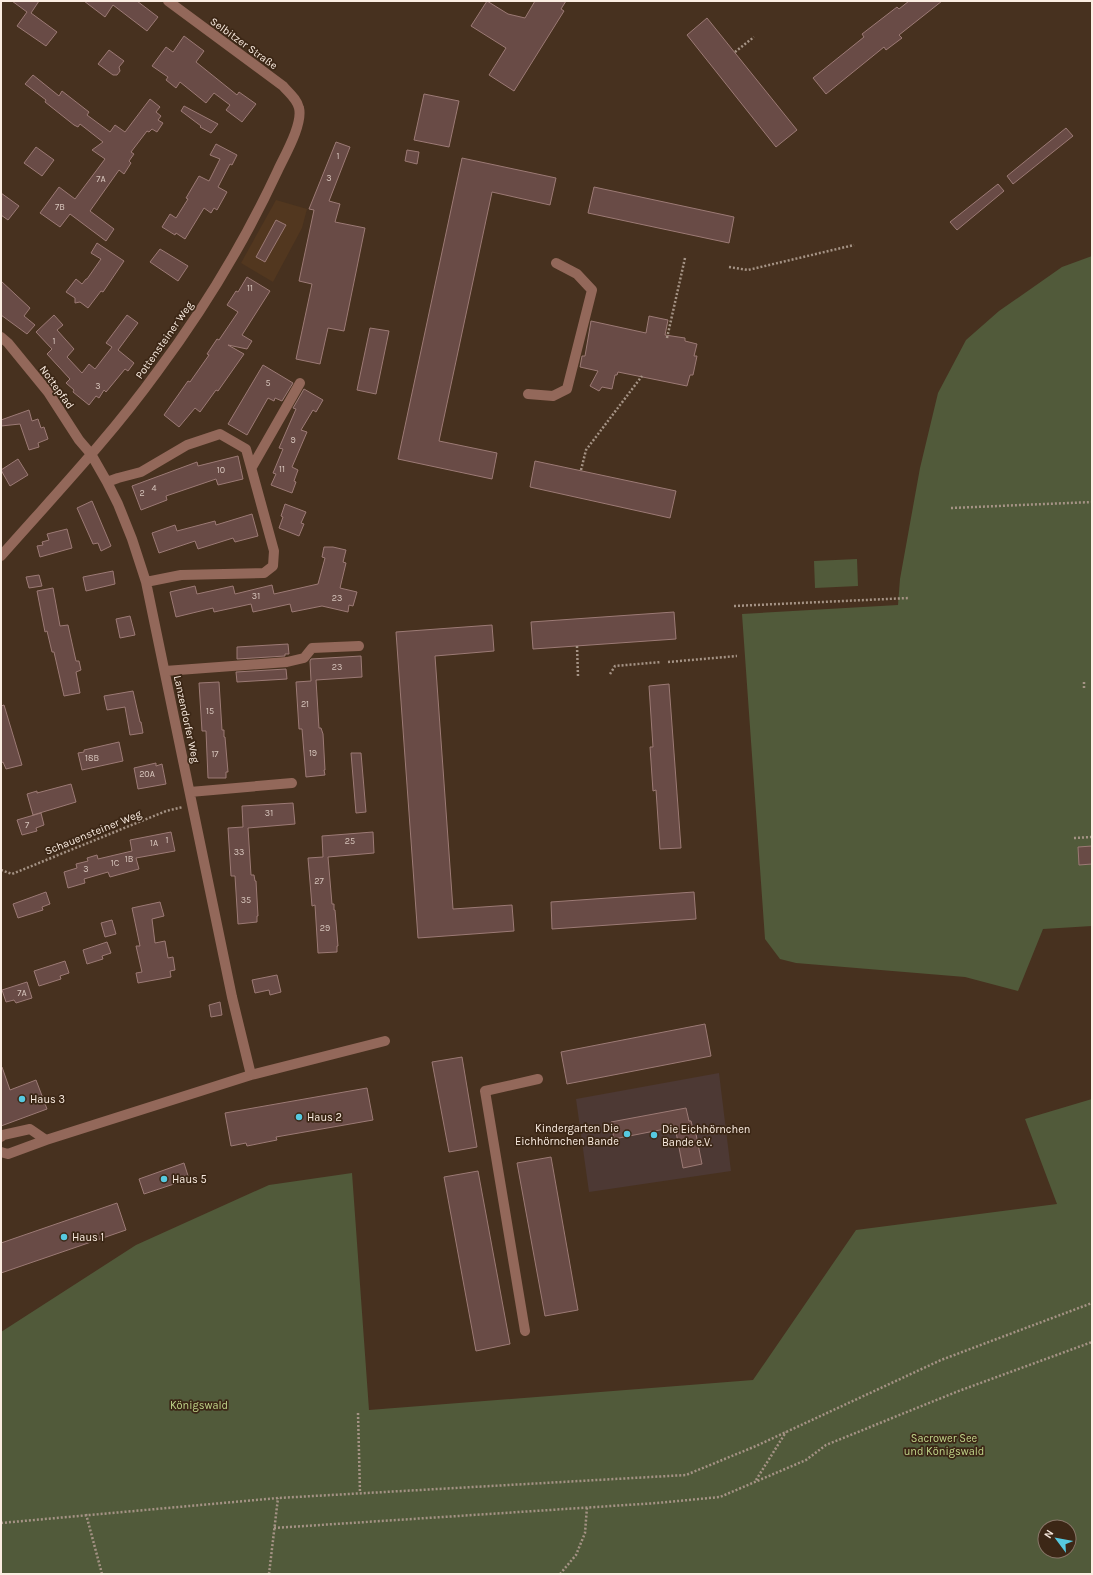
<svg xmlns="http://www.w3.org/2000/svg" width="1093" height="1575" font-family="Karla,sans-serif">
<style>
.built{fill:#52371f}
.education{fill:#4d3934}
.green{fill:#515a3a;fill-rule:evenodd}
.building{fill:#694b46;stroke:#9c7a75}
.lines{fill:none;stroke-linecap:round;stroke-linejoin:round}
.path{stroke:#a59385;stroke-width:2.5;stroke-dasharray:2 2;stroke-linecap:butt}
.minor{stroke:#93685a;stroke-width:10}
.poi-dot{fill:#56c9e0;stroke:#3c2716;stroke-width:1.5}
.labels{text-anchor:middle;stroke-width:3.5;stroke-linejoin:round;paint-order:stroke}
.number-label{font-size:9px;fill:#d6c4bb}
.street-label{font-size:11px;fill:#fbede2;stroke:#3c2716}
.poi-label{font-size:11px;fill:#fbede2;stroke:#3c2716;text-anchor:start}
.park-label{font-size:11px;fill:#c1d58a;stroke:#3c2716}
</style>
<rect width="100%" height="100%" fill="#47311f"/>
<!-- built -->
<path class="built" d="M276,200L307,209L302,228L273,282L241,263Z"/>
<!-- education -->
<path class="education" d="M719,1073L731,1171L589,1192L576,1099Z"/>
<!-- green -->
<path class="green" d="M1092,256V926L1043,929L1018,991L965,977L796,963L780,959L765,939L742,614L898,605L900,579L920,468L938,393L966,340L999,311L1062,267Z
M857,559L858,586L815,588L814,561Z
M1092,1099V1574H1V1332L136,1245L269,1185L352,1173L369,1410L753,1380L856,1230L1057,1204L1025,1119ZM1045,1527H1069V1551H1045Z"/>
<!-- building -->
<path class="building" d="M12,1H39L31,13L57,32L46,46L17,26L27,12Z
M84,1H137L158,17L147,31L113,5L105,17Z
M487,1L508,14L525,18L535,1H566L561,9L564,11L514,91L489,75L506,48L471,26Z
M909,1H942L899,35L902,38L886,50L884,47L826,94L813,78L864,37L862,34L897,7L899,9Z
M707,18L797,130L776,147L687,35Z
M184,36L204,51L196,62L237,95L239,92L256,104L242,122L226,110L230,105L214,93L206,103L180,82L176,88L166,80L168,77L152,66L166,47L173,52Z
M109,50L124,61L119,67L120,71L117,75H113L98,64Z
M33,75L59,96L62,91L89,112L87,115L110,132L115,125L125,132L150,99L160,107L156,112L161,116L158,120L163,123L157,132L152,129L149,132L147,131L131,152L134,154L129,161L131,163L124,174L119,170L90,211L114,229L106,241L70,214L60,227L40,213L59,187L75,199L105,159L92,150L103,142L80,124L78,127L74,125L45,102L46,100L25,84Z
M424,94L459,101L449,147L414,140Z
M184,106L218,124L211,133L200,127L201,126L181,111Z
M1066,128L1073,136L1013,184L1007,176Z
M336,142L350,147L329,201L340,204L335,222L365,228L344,331L328,328L320,364L296,359L312,284L299,281L314,210L309,209Z
M216,144L237,155L232,165L230,164L218,187L227,192L217,210L214,208L211,213L204,208L185,239L176,233L175,235L162,227L170,214L176,218L188,199L186,198L199,176L209,181L220,159L210,155Z
M36,147L54,160L42,176L24,163Z
M407,150L419,152L417,164L405,161Z
M462,158L556,178L550,205L492,192L439,441L497,453L492,479L398,459Z
M998,184L1004,191L957,230L950,222Z
M594,187L734,217L729,243L588,213Z
M1,193L19,206L8,220L1,215Z
M276,220L286,225L265,262L256,257Z
M97,243L124,261L103,292L101,291L88,308L80,302L75,303V298L66,292L76,279L82,284L86,279H87L101,259L91,253Z
M160,249L188,266L178,281L150,262Z
M247,277L270,291L242,335L252,341L247,349L228,345L244,354L218,391L216,390L200,412L195,408L179,427L164,415L188,381L190,382L209,355L207,354L217,339L219,340L238,312L227,305L236,291L238,292Z
M1,281L30,308L24,316L35,325L27,334L1,315Z
M54,315L63,325L57,330L74,349L67,357L82,373L89,364L95,369L112,347L106,343L127,315L138,323L118,350L134,363L128,371L125,369L106,392L104,390L99,398L96,396L89,405L73,392L74,390L66,383L70,379L47,354L52,349L36,332Z
M649,316L668,320L665,335L685,338V341L697,344L694,356H697L693,375H690L687,386L618,372L617,375H615L612,389L602,387L599,391L590,386L598,371L580,367L582,356H585L591,321L646,333Z
M370,328L389,331L376,394L357,390Z
M263,365L293,383L282,401L275,398L274,401L268,398L247,435L228,424Z
M304,389L323,400L316,412L313,410L301,430L307,432L292,467L298,470L294,481L296,482L292,493L271,485L276,474L273,473L283,449L279,448L296,409L293,408Z
M29,410L32,421L38,419L41,428L44,427L48,439L38,443L39,447L29,450L20,424L1,426V420Z
M238,456L243,479L218,485L216,479L166,496L167,500L141,510L132,486L197,462L198,466Z
M18,459L28,475L10,486L1,470Z
M535,461L676,491L670,518L530,487Z
M92,501L111,546L101,551L98,543L93,544L77,508Z
M285,504L306,512L301,523L304,524L299,536L279,528L283,517L281,516Z
M252,514L258,536L235,542L233,538L198,549L195,541L159,553L152,533L175,525L177,531L215,521L216,525Z
M67,529L72,548L40,557L37,546L43,545L42,542L49,540L47,534Z
M324,547H333L346,550L343,562L346,563L340,588L357,592L353,606L349,605L348,612L322,606L292,612L290,604L253,612L251,604L214,612L213,608L176,617L170,592L195,586L197,594L233,586L235,594L272,585L274,594L318,584L325,558L322,557Z
M113,571L115,584L86,591L83,577Z
M39,575L42,586L29,588L26,577Z
M53,588L60,626L68,625L76,661H79L81,670L76,672L80,693L64,696L54,652H52L47,631L45,632L37,591Z
M674,612L676,639L533,649L531,622Z
M130,616L135,635L120,638L116,619Z
M492,625L494,651L435,656L453,909L512,905L514,931L418,938L396,632Z
M288,644L289,654H285V656L237,659V647Z
M361,656L362,677L316,680L319,728H321L323,734L325,770H324L325,775L306,777L302,729H299L296,682L311,681L310,661L311,659Z
M286,669L287,679L237,682L236,672Z
M219,682L222,730H224V737H225L228,772H226V778H208L206,731H202L199,683Z
M669,684L681,848L660,849L656,790L653,791L650,747H653L649,686Z
M133,691L140,722H141L143,733L130,735L125,707L107,710L104,696Z
M4,705L22,765L6,769L3,762L1,763V706Z
M119,742L123,761L82,770L78,753L84,752V750Z
M351,753H361L366,812L356,813Z
M156,763V766L162,764L166,784L138,789L134,768Z
M71,784L76,802L33,815L27,794L37,791V793Z
M293,803L295,824L248,828L251,875H254L255,881H256L258,916H257V922L238,924L235,876H231L228,828L243,827L242,806Z
M41,813L44,825L36,828L37,831L22,835L17,820Z
M171,832L175,851L136,858L139,869L110,877L108,872L84,879L85,883L68,888L64,872L77,868L76,864L88,861L87,858L97,855L98,859L132,851L130,840Z
M373,832L374,853L328,857L332,904H334V910H335L338,946H337V952L318,953L315,905L312,906L308,858L323,857L322,836Z
M1092,846V864L1079,865L1078,847Z
M46,892L50,904L42,907L43,910L18,918L13,904Z
M694,892L696,919L552,929L551,902Z
M160,902L164,916L152,919L155,943L165,941L168,958L173,957L175,970L170,971L171,977L138,983L136,973L142,972L136,946H140L132,908Z
M112,920L116,934L105,937L101,923Z
M107,942L111,953L102,956L103,959L87,964L83,950Z
M65,961L69,973L60,976L61,979L39,986L34,971Z
M277,975L281,992L270,995L269,990L255,993L252,980Z
M27,982L32,998L16,1003L14,1000L6,1002L2,990Z
M220,1002L222,1015L211,1017L209,1005Z
M705,1024L711,1056L567,1084L561,1052Z
M462,1057L477,1147L449,1152L432,1062Z
M1,1067H2L10,1090L36,1080L47,1109L1,1126Z
M367,1088L373,1120L276,1137L277,1140L247,1146L246,1143L231,1146L225,1113Z
M686,1108L689,1121H691L693,1129H695L702,1164L683,1168L675,1127L614,1139L611,1122Z
M551,1157L578,1310L545,1316L517,1163Z
M184,1163L189,1179L144,1194L139,1179Z
M478,1171L510,1344L476,1351L444,1177Z
M117,1203L126,1230L1,1273V1243Z"/>
<g class="lines">
<!-- path -->
<path class="path" d="M735,52L754,37
M729,267L748,270L854,245
M667,338L685,258
M581,470L586,450L642,376
M951,508L1092,502
M734,606L909,598
M577,646L578,676
M668,662L737,656
M610,674L615,666L661,662
M1084,682V688
M1074,838L1092,837
M1,870L12,874L166,811L183,807
M358,1413L360,1493
M756,1480L786,1432
M86,1514L102,1574
M1,1523L278,1498L686,1475L756,1446L941,1360L1092,1303
M274,1528L657,1503L720,1497L806,1460L826,1445L956,1392L1092,1342
M269,1574L278,1498
M560,1574L576,1555L585,1533L587,1507"/>
<!-- minor -->
<path class="minor" d="M1,337L8,343L48,392L79,440L91,454L107,482L118,504L132,539L146,582L232,997L251,1075
M528,394L553,396L567,389L592,290L577,274L556,263
M252,467L300,383
M107,482L118,478L141,472L187,445L220,434L246,449L274,551L273,566L264,573L181,575L146,582
M1,556C54,496 110,437 157,372C204,309 245,241 278,170C285,155 303,124 299,108C297,99 289,93 283,86L168,1
M165,671L287,662L304,658L312,648L359,646
M190,792L292,783
M1,1137L3,1135L30,1129L46,1140
M1,1152L8,1154L46,1140L251,1075L385,1041
M525,1331L485,1091L538,1079"/>
</g>
<!-- markers -->
<g class="poi-dot">
<circle cx="22" cy="1099" r="4"/>
<circle cx="299" cy="1117" r="4"/>
<circle cx="627" cy="1134" r="4"/>
<circle cx="654" cy="1135" r="4"/>
<circle cx="164" cy="1179" r="4"/>
<circle cx="64" cy="1237" r="4"/>
</g>
<g class="labels">
<!-- number labels -->
<g class="number-label">
<text x="338" y="159">1</text>
<text x="329" y="181">3</text>
<text x="101" y="182">7A</text>
<text x="60" y="210">7B</text>
<text x="250" y="291">11</text>
<text x="54" y="344">1</text>
<text x="268" y="386">5</text>
<text x="98" y="389">3</text>
<text x="293" y="443">9</text>
<text x="282" y="472">11</text>
<text x="221" y="473">10</text>
<text x="154" y="491">4</text>
<text x="142" y="496">2</text>
<text x="256" y="599">31</text>
<text x="337" y="601">23</text>
<text x="337" y="670">23</text>
<text x="305" y="707">21</text>
<text x="210" y="714">15</text>
<text x="313" y="756">19</text>
<text x="215" y="757">17</text>
<text x="92" y="761">18B</text>
<text x="147" y="777">20A</text>
<text x="269" y="816">31</text>
<text x="27" y="828">7</text>
<text x="167" y="843">1</text>
<text x="350" y="844">25</text>
<text x="154" y="846">1A</text>
<text x="239" y="855">33</text>
<text x="129" y="862">1B</text>
<text x="115" y="866">1C</text>
<text x="86" y="872">3</text>
<text x="319" y="884">27</text>
<text x="246" y="903">35</text>
<text x="325" y="931">29</text>
<text x="22" y="996">7A</text>
</g>
<!-- street labels -->
<g class="street-label">
<text transform="translate(244 43) rotate(36)" y="4">Selbitzer Straße</text>
<text transform="translate(164 340) rotate(-55)" y="4">Pottensteiner Weg</text>
<text transform="translate(57 387) rotate(54)" y="4">Nottepfad</text>
<text transform="translate(187 719) rotate(78)" y="4">Lanzendorfer Weg</text>
<text transform="translate(93 832) rotate(-22)" y="4">Schauensteiner Weg</text>
</g>
<!-- poi labels -->
<g class="poi-label">
<text x="30" y="1103">Haus 3</text>
<text x="307" y="1121">Haus 2</text>
<text x="619" y="1132" text-anchor="end">Kindergarten Die<tspan x="619" dy="13">Eichhörnchen Bande</tspan></text>
<text x="662" y="1133">Die Eichhörnchen<tspan x="662" dy="13">Bande e.V.</tspan></text>
<text x="172" y="1183">Haus 5</text>
<text x="72" y="1241">Haus 1</text>
</g>
<!-- park labels -->
<g class="park-label">
<text x="199" y="1409">Königswald</text>
<text x="944" y="1442">Sacrower See<tspan x="944" dy="13">und Königswald</tspan></text>
</g>
</g>
<!-- border -->
<rect width="1093" height="1575" fill="none" stroke="#fbede2" stroke-width="4"/>
<!-- north arrow -->
<g transform="translate(1057 1539) rotate(302)"><circle r="19" fill="#3c2716" stroke="#887668"/>
<path d="M0-3L7 15L0 10L-7 15Z" fill="#56c9e0"/>
<text y="-6" font-size="11" font-weight="bold" text-anchor="middle" fill="#fbede2">N</text>
</g>
</svg>
